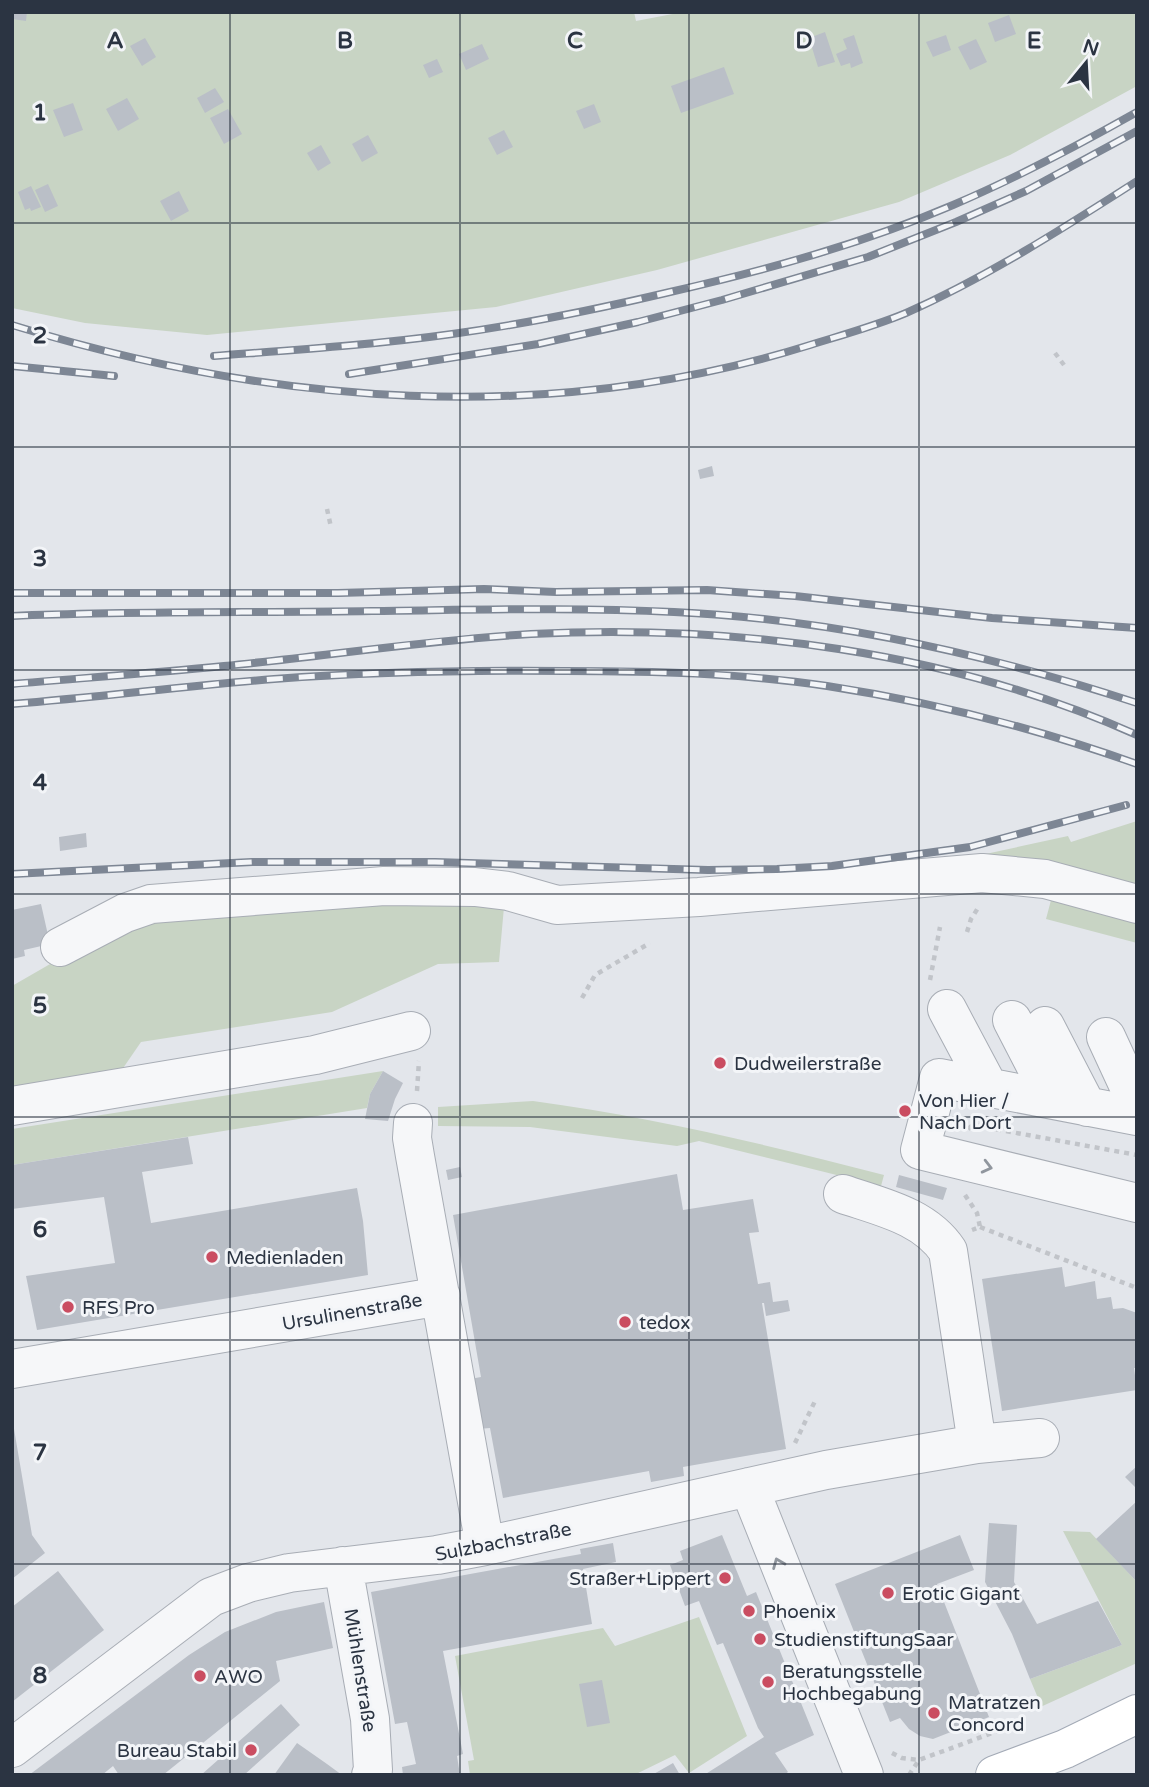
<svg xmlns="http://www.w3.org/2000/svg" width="1149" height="1787" font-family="'Varela Round',sans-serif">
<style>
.green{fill:#c8d4c4}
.building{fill:#babfc7}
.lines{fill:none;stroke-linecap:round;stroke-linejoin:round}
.minor-casing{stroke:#a8adb5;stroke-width:40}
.major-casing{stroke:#a3aab6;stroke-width:40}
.path{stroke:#c1c4c9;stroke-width:4.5;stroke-dasharray:5 5;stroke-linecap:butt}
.minor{stroke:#f6f7f9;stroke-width:38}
.major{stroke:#fff;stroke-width:38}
.rail-casing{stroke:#7d8694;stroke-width:8}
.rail{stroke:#f3f5f8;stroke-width:5;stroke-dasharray:16;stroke-linecap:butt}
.oneway{stroke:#90969e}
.grid{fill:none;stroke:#2b3442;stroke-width:2;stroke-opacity:0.55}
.poi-dot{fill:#ca4d61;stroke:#f3f5f8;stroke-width:2.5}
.labels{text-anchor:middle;stroke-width:6;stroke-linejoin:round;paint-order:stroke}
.poi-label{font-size:19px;fill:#2b3442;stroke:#f3f5f8;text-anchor:start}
.street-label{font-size:19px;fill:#2b3442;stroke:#f3f5f8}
.grid-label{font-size:23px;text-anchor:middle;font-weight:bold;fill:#2b3442;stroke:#f3f5f8;stroke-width:6;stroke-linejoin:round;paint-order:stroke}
</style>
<rect width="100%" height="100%" fill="#e3e6eb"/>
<!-- green -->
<path class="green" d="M12,12H634L636,21L683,12H1137V86L1010,155L899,202L657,270L496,307L207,335L85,323L12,308Z
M1137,821V943L1046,919L1059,870L981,855L1068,836L1071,842Z
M371,900L504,907L499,962L438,964L332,1012L141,1042L108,1090L12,1106V986L64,956L164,916Z
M383,1071L370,1094L367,1108L12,1165V1129Z
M533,1101C652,1117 768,1145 884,1175L881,1186L699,1141L677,1146L530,1127L438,1126V1107Z
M1063,1531L1090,1532L1137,1582V1663L1036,1709L1038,1698L1030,1679L1122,1645Z
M699,1617L747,1736L689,1773L675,1755L634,1775H470L468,1761L474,1760L455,1656L603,1628L615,1646Z"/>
<!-- building -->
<path class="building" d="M12,12H27L26,21L12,19Z
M1009,15L1016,34L995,42L988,23Z
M825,32L835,62L818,67L809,38Z
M854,35L863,63L851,68L850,63L841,66L836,54L847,49L843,39Z
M946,35L951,50L933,57L926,42Z
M145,38L156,57L142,66L130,46Z
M976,39L987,62L970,70L958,47Z
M482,44L489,59L466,70L459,54Z
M437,59L443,72L429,78L423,65Z
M724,67L734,94L681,113L671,86Z
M215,88L224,102L205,113L197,98Z
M127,98L139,119L118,131L106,109Z
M73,103L83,130L64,137L53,110Z
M594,104L601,122L584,129L576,111Z
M228,109L242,134L224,144L210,118Z
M504,130L513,147L497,155L488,138Z
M368,135L378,153L362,162L352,144Z
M321,145L331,163L318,171L307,153Z
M48,184L58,206L45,212L35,190Z
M31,186L41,207L31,211L30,208L25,210L18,192Z
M179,191L189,211L171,221L160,201Z
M712,466L714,476L700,479L698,470Z
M86,833L87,847L60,851L59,837Z
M41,904L50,944L24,950L25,956L12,959V910Z
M383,1071L403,1083L395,1099L388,1121L365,1119L370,1094Z
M188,1137L193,1164L142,1172L151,1223L357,1188L363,1221L368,1275L37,1330L26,1276L115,1263L104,1197L12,1209V1165Z
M460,1167L462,1177L448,1180L446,1170Z
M677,1174L683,1210L753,1199L759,1232L749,1233L758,1284L770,1282L773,1302L788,1300L790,1311L766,1316L764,1303H762L786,1449L683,1467L684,1476L651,1482L649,1471L503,1498L490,1428L478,1429L470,1379L481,1377L453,1215Z
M899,1175L947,1188L943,1200L896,1187Z
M1062,1267L1065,1287L1095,1281L1097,1299L1111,1297L1113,1309L1123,1308L1137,1313V1368H1134L1137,1390L1002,1411L982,1279Z
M12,1417L32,1535L45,1553L12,1579Z
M1137,1466V1489L1125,1477Z
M1137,1501V1582L1096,1539Z
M989,1523L1017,1525L1014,1582L1037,1624L1098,1601L1122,1645L1030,1679L1012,1634L985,1582Z
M722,1535L747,1596L756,1592L814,1735L775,1753L788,1772L784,1775H704L764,1737L758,1728L723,1643L717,1645L699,1601L685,1606L670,1565L683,1560L680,1551Z
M960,1535L974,1570L937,1584L989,1717L933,1739L920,1736L909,1729L900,1718L890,1722L835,1584Z
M613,1543L616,1562L583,1569L592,1624L443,1651L463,1754L457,1756L460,1775H403L402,1767L416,1764L407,1722L395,1724L371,1592L581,1554L580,1549Z
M58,1571L104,1630L12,1702V1607Z
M324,1602L333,1648L276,1661L280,1681L163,1775H119L113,1766L102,1775H29L189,1655L225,1632L276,1612Z
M602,1680L610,1723L587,1727L579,1684Z
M281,1704L300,1725L244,1775H201Z
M297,1743L327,1764L342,1775H274Z
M673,1763L680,1775H652Z"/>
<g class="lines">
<defs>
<path id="minor" d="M60,947L125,913L151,904L384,886L475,887L508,891L557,905L699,897L982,873L1045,879L1137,904
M947,1009L989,1088
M1012,1020L1043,1080
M1045,1026L1087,1107
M1106,1037L1137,1104
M12,1106L315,1055L411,1031
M1137,1116L939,1078L920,1150L1137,1203
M413,1123L412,1138L415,1156L485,1546
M843,1194C881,1207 925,1216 948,1251L977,1444
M12,1369L441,1296
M749,1487L864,1775
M343,1566L370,1719L373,1770L371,1775
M12,1748L211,1597L248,1583L289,1573L437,1555L485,1546L826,1470L977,1444L1040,1438"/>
<path id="major" d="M995,1775L1065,1749L1137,1714"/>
</defs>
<!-- minor casing -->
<use href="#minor" class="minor-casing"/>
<!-- major casing -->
<use href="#major" class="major-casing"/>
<!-- path -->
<path class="path" d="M1055,353L1064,365
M327,509L331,527
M967,932L971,919L978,908
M930,980L940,927
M582,998L595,975L650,943
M417,1091L419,1061
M968,1129L973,1125L1137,1155
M965,1195L977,1213L980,1227L972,1230
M980,1227L1137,1288
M795,1443L815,1401
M892,1753L902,1758L919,1760L1014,1725L1025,1730
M909,1775L919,1760"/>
<!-- minor -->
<use href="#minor" class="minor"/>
<!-- major -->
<use href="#major" class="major"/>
<defs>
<path id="rail" d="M12,325C272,405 548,427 810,345C842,335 875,326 906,313C987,277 1062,229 1137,181
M214,356C293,350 373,345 452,334C525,324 598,309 670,292C766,270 862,244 953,205C1016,178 1077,146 1137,112
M12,366L114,376
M349,374L538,344L638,322L722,300L868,257L956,222L1026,191L1137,131
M12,593H338L484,589L556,592L707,590L795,596L992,618L1137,628
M12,616C132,611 252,613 372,611C472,610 573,607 674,612C832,619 987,654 1137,703
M12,684C83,678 153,673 224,666C326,656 428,640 531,634C736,624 949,651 1137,735
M12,704C100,697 186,686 274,679C371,672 468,670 565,671C652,671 740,673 827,686C932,702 1036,728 1137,764
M12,874L252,862H435L708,870L777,869L832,866L970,847L1126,805"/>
</defs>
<!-- rail casing -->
<use href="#rail" class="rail-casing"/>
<!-- rail -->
<use href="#rail" class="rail"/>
</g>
<!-- one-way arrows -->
<defs><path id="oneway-chevron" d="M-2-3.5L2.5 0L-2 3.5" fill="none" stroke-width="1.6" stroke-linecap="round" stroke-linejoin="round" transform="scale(1.75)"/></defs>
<g class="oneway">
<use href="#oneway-chevron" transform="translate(987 1167) rotate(14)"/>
<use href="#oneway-chevron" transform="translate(778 1563) rotate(-112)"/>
</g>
<!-- grid -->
<path class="grid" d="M230,12V1775M460,12V1775M689,12V1775M919,12V1775M12,223H1137M12,447H1137M12,670H1137M12,894H1137M12,1117H1137M12,1340H1137M12,1564H1137"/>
<!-- markers -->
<g class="poi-dot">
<circle cx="720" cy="1063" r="7"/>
<circle cx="905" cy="1111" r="7"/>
<circle cx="212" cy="1257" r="7"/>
<circle cx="68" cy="1307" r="7"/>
<circle cx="625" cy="1322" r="7"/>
<circle cx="725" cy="1578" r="7"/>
<circle cx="888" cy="1593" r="7"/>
<circle cx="749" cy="1611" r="7"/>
<circle cx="760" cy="1639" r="7"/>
<circle cx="200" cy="1676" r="7"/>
<circle cx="768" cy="1682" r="7"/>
<circle cx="934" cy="1713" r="7"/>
<circle cx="251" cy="1750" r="7"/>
</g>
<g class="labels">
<!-- poi labels -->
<g class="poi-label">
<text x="734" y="1070">Dudweilerstraße</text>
<text x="919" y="1107">Von Hier /<tspan x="919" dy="22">Nach Dort</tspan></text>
<text x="226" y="1264">Medienladen</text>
<text x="82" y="1314">RFS Pro</text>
<text x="639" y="1329">tedox</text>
<text x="711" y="1585" text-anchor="end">Straßer+Lippert</text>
<text x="902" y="1600">Erotic Gigant</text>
<text x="763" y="1618">Phoenix</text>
<text x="774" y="1646">StudienstiftungSaar</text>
<text x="782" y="1678">Beratungsstelle<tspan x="782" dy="22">Hochbegabung</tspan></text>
<text x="214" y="1683">AWO</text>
<text x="948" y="1709">Matratzen<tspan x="948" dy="22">Concord</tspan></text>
<text x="237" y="1757" text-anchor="end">Bureau Stabil</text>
</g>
<!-- street labels -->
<g class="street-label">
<text transform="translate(352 1311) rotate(-10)" y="7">Ursulinenstraße</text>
<text transform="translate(503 1541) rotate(-11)" y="7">Sulzbachstraße</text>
<text transform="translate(361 1670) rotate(81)" y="7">Mühlenstraße</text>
</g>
</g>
<g class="grid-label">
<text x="115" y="48">A</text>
<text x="345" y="48">B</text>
<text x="575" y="48">C</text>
<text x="804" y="48">D</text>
<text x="1034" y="48">E</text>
<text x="40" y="120">1</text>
<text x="40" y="343">2</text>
<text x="40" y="566">3</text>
<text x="40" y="790">4</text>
<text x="40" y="1013">5</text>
<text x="40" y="1237">6</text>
<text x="40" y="1460">7</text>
<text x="40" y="1683">8</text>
</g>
<!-- border -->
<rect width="1149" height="1787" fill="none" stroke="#2b3442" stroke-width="28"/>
<!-- north arrow -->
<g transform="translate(1086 63) rotate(18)" stroke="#f3f5f8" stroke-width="5" paint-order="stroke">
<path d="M0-5L12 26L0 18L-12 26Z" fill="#2b3442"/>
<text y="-10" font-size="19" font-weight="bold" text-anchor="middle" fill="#2b3442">N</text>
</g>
</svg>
